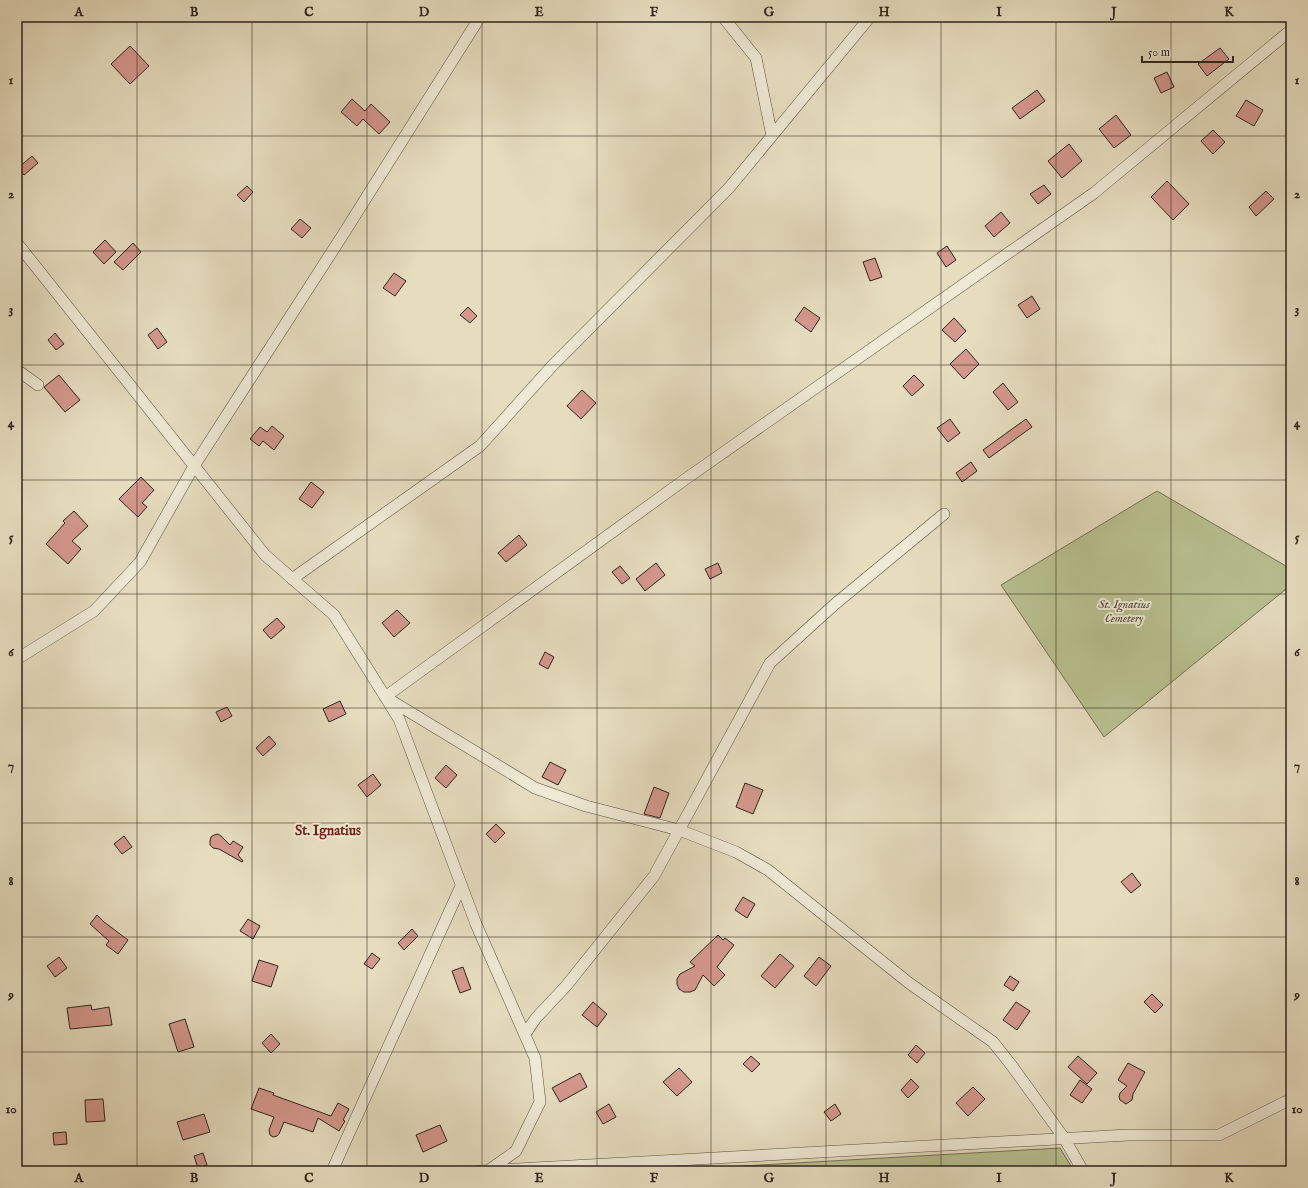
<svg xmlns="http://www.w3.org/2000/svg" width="1308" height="1188" font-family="'IM FELL English',serif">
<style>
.green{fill:#b8c090;stroke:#727256}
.building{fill:#d4988c;stroke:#2d241b}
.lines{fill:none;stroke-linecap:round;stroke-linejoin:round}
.minor-casing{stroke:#5b5244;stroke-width:12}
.minor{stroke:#efe9d5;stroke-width:11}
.grid{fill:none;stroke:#2d241b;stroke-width:1;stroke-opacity:0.55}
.labels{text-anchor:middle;stroke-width:4;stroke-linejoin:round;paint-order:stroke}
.park-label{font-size:12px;font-style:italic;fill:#504b38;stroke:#efe9d5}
.quarter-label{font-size:14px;font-weight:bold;fill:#7a1f14;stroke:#efe9d5}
.neatline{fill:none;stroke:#2d241b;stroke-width:1.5}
.grid-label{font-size:13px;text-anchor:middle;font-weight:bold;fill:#2d241b}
</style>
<rect width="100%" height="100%" fill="#e6ddbf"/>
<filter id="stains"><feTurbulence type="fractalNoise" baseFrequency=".005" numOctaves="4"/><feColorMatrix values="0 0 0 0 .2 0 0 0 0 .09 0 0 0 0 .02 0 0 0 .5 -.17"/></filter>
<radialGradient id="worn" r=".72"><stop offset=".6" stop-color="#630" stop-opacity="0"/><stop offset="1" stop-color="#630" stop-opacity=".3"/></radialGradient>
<!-- green -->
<path class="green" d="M1157,491L1291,569V585L1104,737L1001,585Z
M1060,1148L1074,1171H654Z"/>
<!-- building -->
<path class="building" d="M130,46L149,66L130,84L111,64Z
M1220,48L1229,59L1207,76L1198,64Z
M1167,72L1174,87L1161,93L1154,78Z
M1037,90L1045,101L1020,119L1012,108Z
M352,99L365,111L371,104L390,122L379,134L363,119L357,126L341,112Z
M1246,100L1263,110L1254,126L1236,116Z
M1116,115L1131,135L1114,148L1099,129Z
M1213,130L1225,142L1213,154L1201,141Z
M1069,144L1082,161L1062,178L1048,161Z
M32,156L38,163L24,175L18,168Z
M1167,181L1189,204L1173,220L1151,197Z
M1044,185L1051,194L1038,204L1030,194Z
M247,186L253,192L244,202L237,195Z
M1266,191L1274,199L1256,216L1249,207Z
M1001,212L1010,223L994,237L985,226Z
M300,219L311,228L302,238L291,229Z
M105,240L116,252L104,264L93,252Z
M133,243L141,252L123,270L114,262Z
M947,246L956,260L946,267L937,253Z
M875,258L882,277L870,281L863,262Z
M394,273L406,281L395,296L383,288Z
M1032,296L1040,309L1027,318L1018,305Z
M468,307L477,316L470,323L460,315Z
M804,307L820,318L811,332L795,320Z
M954,318L966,331L955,342L942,330Z
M157,328L167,342L158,349L148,335Z
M55,333L64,344L56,350L48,340Z
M966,349L979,364L964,379L950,364Z
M59,375L80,400L65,412L44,387Z
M914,375L924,385L912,396L903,386Z
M1003,383L1018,402L1008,410L993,392Z
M582,390L596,403L581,419L567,406Z
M950,419L960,433L948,442L937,428Z
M1026,419L1032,427L989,458L983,450Z
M272,426L284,436L274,450L263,441L259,446L250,439L260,427L267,432Z
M971,462L977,471L962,482L956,473Z
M141,477L154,490L142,503L147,507L138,517L119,499Z
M311,482L324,492L312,508L299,499Z
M74,511L88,526L72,541L81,549L68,564L46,544L65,523L63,521Z
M519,535L527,545L506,562L498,553Z
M656,563L665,575L645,591L636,579Z
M718,563L722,573L710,579L705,569Z
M620,566L630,578L622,584L612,572Z
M397,610L410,623L394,637L382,623Z
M277,618L285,627L271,639L263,630Z
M545,652L554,657L548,669L539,664Z
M340,701L346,714L329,722L323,709Z
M227,707L232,716L221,722L216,712Z
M269,736L276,744L263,756L256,748Z
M550,762L566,770L558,785L542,777Z
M446,765L457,775L446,788L435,778Z
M373,774L381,785L367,797L358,785Z
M745,783L763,790L753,814L736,807Z
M654,787L669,793L660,818L644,814Z
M496,824L505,833L495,843L486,834Z
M218,834L221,836L230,845L233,841L243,847L238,855L243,861L242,862L219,849L213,848L210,845V841L211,837L214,835Z
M124,836L132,847L122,854L114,844Z
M1132,873L1141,885L1131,893L1121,882Z
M743,897L755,904L747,918L735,910Z
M97,915L104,922L128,940L118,954L106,945L109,941L90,924Z
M248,919L260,926L253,939L240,931Z
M412,929L418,936L404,950L398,943Z
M718,935L723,940L725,938L734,945L717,967L725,975L714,986L703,975L695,990L690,992H684L679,989L677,984V979L680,974L695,966L690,962Z
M372,953L380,959L372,969L364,964Z
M780,954L794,966L775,988L761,976Z
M59,957L67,968L55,977L47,966Z
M819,957L831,966L816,986L804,976Z
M259,960L278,966L271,987L252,981Z
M463,967L471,989L460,993L452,971Z
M1010,976L1019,982L1013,991L1004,985Z
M1152,994L1163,1005L1155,1013L1144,1002Z
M593,1002L607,1014L597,1027L582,1015Z
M1016,1002L1030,1011L1017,1030L1003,1020Z
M91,1005L92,1010L109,1007L112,1025L70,1029L67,1008Z
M185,1019L194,1047L178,1052L169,1024Z
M271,1034L280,1044L271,1053L262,1043Z
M916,1045L925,1053L917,1063L908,1055Z
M751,1056L760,1064L752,1072L743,1064Z
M1078,1056L1097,1073L1087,1084L1068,1067Z
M1128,1063L1145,1072L1133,1094L1132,1100L1126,1104L1120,1100L1119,1097L1120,1093L1127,1086L1118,1080Z
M679,1068L692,1082L677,1096L663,1082Z
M580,1073L587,1087L560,1102L552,1088Z
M911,1079L919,1087L908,1098L901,1090Z
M1080,1080L1092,1089L1082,1103L1070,1095Z
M973,1087L985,1099L968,1116L956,1103Z
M259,1088L274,1093L273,1095L331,1116L338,1103L349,1109L343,1120L345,1121L339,1131L318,1118L313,1132L284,1122L279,1134L277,1136L273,1137L270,1135L269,1130L274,1117L251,1109Z
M103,1099L105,1121L86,1122L85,1100Z
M609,1104L616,1117L603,1124L596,1112Z
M835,1104L841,1114L831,1121L824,1112Z
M204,1114L210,1132L183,1140L177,1122Z
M440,1125L447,1141L423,1152L416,1135Z
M66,1132L67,1144L54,1145L53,1133Z
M203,1153L207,1165L198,1168L194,1156Z"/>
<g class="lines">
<defs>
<path id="minor" d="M723,17L756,58L772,136
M17,243L265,555L334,615L399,719L476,924L535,1058L540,1102L516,1151L489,1170
M17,370L38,385
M292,579L480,446L552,366L729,188L870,17
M17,659L94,611L140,562L194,466L344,233L480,17
M525,1034L536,1018L566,986L654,876L770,663L835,604L944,514
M332,1171L461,886
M480,1171L1128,1135H1219L1285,1102L1291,1100
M1083,1171L1064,1138L1012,1066L993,1042L909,983L768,870L736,852L679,830L586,806L535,788L385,697L687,478L1094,193L1291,30"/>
</defs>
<!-- minor casing -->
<use href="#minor" class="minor-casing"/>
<!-- minor -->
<use href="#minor" class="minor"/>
</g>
<!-- grid -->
<path class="grid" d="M137,17V1171M252,17V1171M367,17V1171M482,17V1171M597,17V1171M711,17V1171M826,17V1171M941,17V1171M1056,17V1171M1171,17V1171M17,136H1291M17,251H1291M17,365H1291M17,480H1291M17,594H1291M17,708H1291M17,823H1291M17,937H1291M17,1052H1291"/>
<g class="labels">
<!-- park labels -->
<g class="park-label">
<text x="1124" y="608">St. Ignatius<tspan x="1124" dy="14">Cemetery</tspan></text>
</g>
<!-- quarter labels -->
<g class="quarter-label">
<text x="328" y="835">St. Ignatius</text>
</g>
</g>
<!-- margin -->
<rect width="1308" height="1188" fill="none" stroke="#e6ddbf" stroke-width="44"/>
<!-- scale -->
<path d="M1142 56v6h91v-6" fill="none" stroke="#2d241b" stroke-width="2"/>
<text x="1148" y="56" font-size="12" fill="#2d241b" stroke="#efe9d5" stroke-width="3" paint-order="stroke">50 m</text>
<rect x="22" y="22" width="1264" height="1144" class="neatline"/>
<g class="grid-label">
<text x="79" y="16">A</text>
<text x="194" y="16">B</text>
<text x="309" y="16">C</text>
<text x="424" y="16">D</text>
<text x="539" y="16">E</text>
<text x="654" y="16">F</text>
<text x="769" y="16">G</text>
<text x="884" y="16">H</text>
<text x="999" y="16">I</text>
<text x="1114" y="16">J</text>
<text x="1229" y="16">K</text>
<text x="11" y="84">1</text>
<text x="1297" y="84">1</text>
<text x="11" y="198">2</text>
<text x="1297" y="198">2</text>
<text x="11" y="313">3</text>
<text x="1297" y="313">3</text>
<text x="11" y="427">4</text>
<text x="1297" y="427">4</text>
<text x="11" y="541">5</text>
<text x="1297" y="541">5</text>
<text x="11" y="656">6</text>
<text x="1297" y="656">6</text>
<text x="11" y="770">7</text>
<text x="1297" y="770">7</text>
<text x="11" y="885">8</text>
<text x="1297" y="885">8</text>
<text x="11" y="999">9</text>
<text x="1297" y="999">9</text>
<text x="11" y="1113">10</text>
<text x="1297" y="1113">10</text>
<text x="79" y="1182">A</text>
<text x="194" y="1182">B</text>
<text x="309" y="1182">C</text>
<text x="424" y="1182">D</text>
<text x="539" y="1182">E</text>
<text x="654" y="1182">F</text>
<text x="769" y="1182">G</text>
<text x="884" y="1182">H</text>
<text x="999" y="1182">I</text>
<text x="1114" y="1182">J</text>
<text x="1229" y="1182">K</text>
</g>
<rect width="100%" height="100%" filter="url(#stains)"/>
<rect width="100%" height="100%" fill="url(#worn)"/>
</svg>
